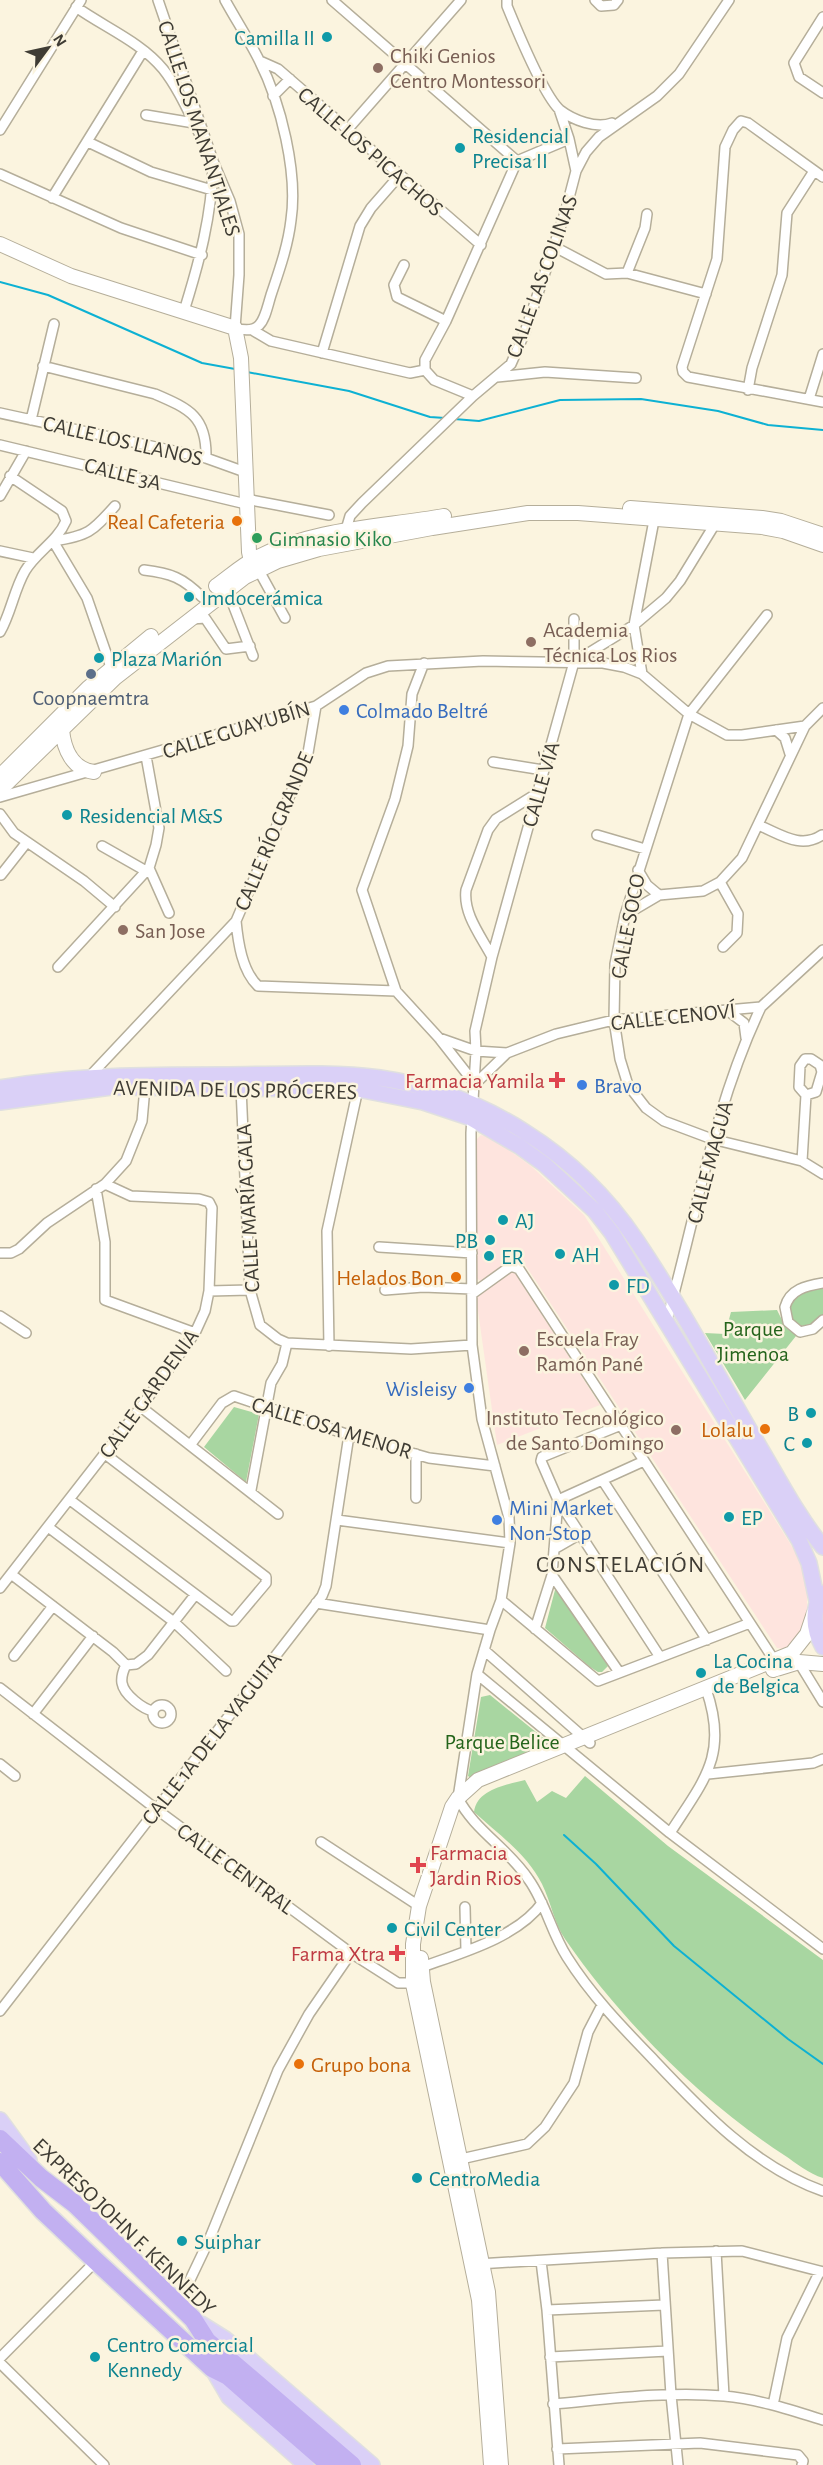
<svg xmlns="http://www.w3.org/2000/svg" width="823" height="2465" font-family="'Alegreya Sans',sans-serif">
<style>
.education{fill:#fee4de}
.green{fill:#a8d6a1}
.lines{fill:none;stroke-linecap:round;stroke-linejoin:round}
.stream{stroke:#0db1d3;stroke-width:2}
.street-casing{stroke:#b5ae9a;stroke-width:12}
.secondary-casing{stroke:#b5ae9a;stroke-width:16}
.primary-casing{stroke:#e0e0df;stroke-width:18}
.highway-casing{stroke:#e0e0df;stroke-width:21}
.street{stroke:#fff;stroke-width:9}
.secondary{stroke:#fff;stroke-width:14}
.primary{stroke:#dad0f7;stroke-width:15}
.highway{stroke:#c2b0f1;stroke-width:18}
.culture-dot{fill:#0f9aa8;stroke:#fbf4df;stroke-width:2}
.education-dot{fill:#8d6e63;stroke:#fbf4df;stroke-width:2}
.food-dot{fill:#e8710a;stroke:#fbf4df;stroke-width:2}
.leisure-dot{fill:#2e9e5b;stroke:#fbf4df;stroke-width:2}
.service-dot{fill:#5c6f8a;stroke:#fbf4df;stroke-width:2}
.shop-dot{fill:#3f7fe0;stroke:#fbf4df;stroke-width:2}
.health-dot{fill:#e0444e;stroke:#fbf4df;stroke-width:2}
.labels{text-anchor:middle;stroke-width:5;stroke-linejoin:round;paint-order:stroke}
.culture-label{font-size:22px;fill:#0d838f;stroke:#fbf4df;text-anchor:start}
.education-label{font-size:22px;fill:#785e54;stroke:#fbf4df;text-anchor:start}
.street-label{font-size:22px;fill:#3f3c34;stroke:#fbf4df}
.food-label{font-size:22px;fill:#c56008;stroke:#fbf4df;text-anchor:end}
.leisure-label{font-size:22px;fill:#27864d;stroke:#fbf4df;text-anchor:start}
.service-label{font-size:22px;fill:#4e5e75;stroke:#fbf4df}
.shop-label{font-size:22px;fill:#366cbe;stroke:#fbf4df;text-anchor:start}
.health-label{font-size:22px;fill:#be3a42;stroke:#fbf4df;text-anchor:end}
.park-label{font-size:22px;fill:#24641b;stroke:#fbf4df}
.neighbourhood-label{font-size:24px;letter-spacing:1.5px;fill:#3f3c34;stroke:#fbf4df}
</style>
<rect width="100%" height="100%" fill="#fbf4df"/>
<!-- education -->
<path class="education" d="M481,1135L494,1139L531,1166L584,1215L796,1553L804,1573L807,1589V1609L798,1640L786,1649L777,1648L524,1263L516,1259L482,1282L476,1278L477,1139Z
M513,1270L600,1405L497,1445L476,1297Z"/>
<!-- green -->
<path class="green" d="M816,1288H823V1316C806,1333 786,1328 789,1302L799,1292Z
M777,1310L782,1320L796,1336L745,1400L705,1333L725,1334L731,1312Z
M234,1407L259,1414L246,1482L204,1447Z
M558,1589L608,1666L602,1672H598L590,1667L545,1628L555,1590Z
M490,1695L552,1745L475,1781L468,1776L481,1697Z
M585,1776L668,1846L823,1960V2178C809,2174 796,2163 784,2155C701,2101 621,2020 565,1939C554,1923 551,1902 542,1884C527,1854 498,1834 474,1812C477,1789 506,1785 525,1780L537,1802L552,1791L566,1798Z"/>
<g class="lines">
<!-- stream -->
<path class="stream" d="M0,282L48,295L202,363L235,369
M247,372L349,391L430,417L445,418
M454,419L479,421L560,400L641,399L718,411L768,425L823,430
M564,1835L596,1864L674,1946L788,2039L823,2064"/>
<defs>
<path id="street" d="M158,0L213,161L230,201L239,234V275L235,328C263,336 264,318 271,295C279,271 288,246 291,220C298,173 281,103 259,60C249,40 236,20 225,0
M332,0L517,161
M507,0V6C516,28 544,96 560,110C573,120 596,129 612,123
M595,0L601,6L614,5L618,0
M76,7C104,27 141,42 163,69C178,88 188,111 199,133
M823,17L794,63L799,77L823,93
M260,61L278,69L481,245
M273,96L290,79
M559,109L569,139L576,171
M146,115L194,123
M0,130L81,0
M347,130L461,0
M88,142L151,172L212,190
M517,161L569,139
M0,174L121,228L202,255
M823,177L748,123L741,121L733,130L725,147L717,259L682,367L683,372L688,377L823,402
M52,198L143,51
M553,246L606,274L627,273L706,294
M404,265L394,285L397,297L446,321
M627,273L645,228L647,214
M184,311C199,263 212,215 213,164
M254,331L271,341L410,373L425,370
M322,353L360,226L371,208L399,176
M43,366L155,394C190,409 207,417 206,458
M425,370V360L446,321L517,161
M425,370L434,380L473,396
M497,377L545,372L636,378
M748,390L752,368L782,275L787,213L814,171
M809,399L823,354
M0,413L206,458L245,472
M31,420L54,324
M0,445L246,504
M0,496L26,451
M246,499L329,515
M345,533L350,516L362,503L473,396L511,364L525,332L565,213L576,171L586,152L599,137L657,96L679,74L729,0
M53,541L87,598L113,673
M53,541C88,536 92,532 115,506
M0,551L33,558
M258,569L285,618
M144,570C171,573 183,578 202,597
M227,589L253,656
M767,615L689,714L625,915L615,964L614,1020L620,1059L628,1085L646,1108L664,1121L712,1139L802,1161L823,1174
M192,619L205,618L226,649L250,646
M574,619V662L492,957L475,1031L476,1051L471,1133L472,1345L482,1419L509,1518L510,1543L501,1600L490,1630L477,1674L458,1798C474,1830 509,1849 529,1880C546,1904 551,1932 567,1957C591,1995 621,2026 652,2058C701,2110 754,2167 823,2191
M0,632C11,613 14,590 25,571C36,552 57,542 66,521L62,511L10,476
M574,662L634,625L666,598L680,581L718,519
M424,663L412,694L408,746L395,799L362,890L396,991L439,1038L475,1084
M642,674L634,625L655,515
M776,730L785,738L790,754
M493,762L543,770
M0,797L316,706L366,673L388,666L483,661L603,663L624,667L642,674L689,714L727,735H742L805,726
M0,814L14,833L84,881L115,907
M758,825C779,833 800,850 822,835
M597,835L645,849
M102,846L146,871
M149,868L169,913
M638,870L647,885L659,895
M1,875L27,842
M720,882L738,914L737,933L723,947
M625,915L659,895L703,891L720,882L742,858L805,726L823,708
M236,921C238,942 242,971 258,986L396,991
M492,957C481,936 463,914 466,890L488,830L496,819L536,794
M58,967L149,868L156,845L159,828L146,756
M727,1010L744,1023L746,1038
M439,1038L476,1051L507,1053
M89,1077L236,921L308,753L316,706
M475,1084L507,1053L556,1034L614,1020L761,1007L823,950
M241,1088L250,1290L260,1325L278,1339L287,1343L411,1349L472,1345
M802,1161L806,1095L816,1092L822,1072L820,1065L811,1059H805L800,1066L799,1087L806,1095
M96,1189L105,1242V1300L195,1333
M379,1247L472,1253
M0,1253H11L19,1249L47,1223L105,1184L126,1161L142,1121L145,1087
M823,1283C806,1286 790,1289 785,1307L788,1322L800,1332L813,1329L823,1320
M385,1290L423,1287L472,1289
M209,1291L250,1290
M472,1294L511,1266L519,1269L776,1663
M0,1316L26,1333
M667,1320C696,1215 714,1106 761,1007
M329,1346L327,1231L358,1089
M141,1407L278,1514
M621,1425L542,1457L541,1461L558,1500L660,1657
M191,1444L222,1403L234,1396L349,1435L429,1458L495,1466
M603,1481L707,1640
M251,1490L271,1383L282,1364L287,1343
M416,1498V1454
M70,1500L231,1621H234L266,1583V1577L105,1454
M558,1500L644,1461
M337,1520L510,1543
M48,1527L174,1622L226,1671
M554,1549L580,1534
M11,1574L113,1652L126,1665
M552,1575L619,1672
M0,1588L141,1407L195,1333L205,1311L209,1291L212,1208L209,1202L199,1199L131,1196L105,1184
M501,1600L598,1681L750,1623
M316,1603L490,1630
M535,1629L552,1575L558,1500
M484,1650L590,1743
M14,1656L53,1606
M798,1661L823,1702
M477,1674L670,1833L823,1949
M0,1688L156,1809L351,1953L398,1983H418
M153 1714a9 9 0 1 1 18 0a9 9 0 1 1-18 0Z
M153,1711C143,1709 124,1695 122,1683C121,1677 123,1671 126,1665L136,1664L148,1655L195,1595
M33,1714L93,1636
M0,1764L15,1776
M708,1774L813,1763L823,1759
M670,1833C704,1780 729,1755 706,1689
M321,1842L419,1906
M465,1907L466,1951
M422,1967C461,1953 518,1937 542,1903
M0,2011L322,1596L326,1586L349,1435
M461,2159L527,2144L545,2127L574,2083L588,2032L602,2005
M716,2251L724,2396
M662,2253L671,2395L678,2465
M541,2261L547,2310L559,2465
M478,2264L662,2253L742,2251L823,2272
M178,2305L209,2240L278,2070L309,2014L351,1953
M547,2310L664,2305
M550,2357L668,2351
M0,2358L96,2261
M0,2363L104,2465
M553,2404C609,2399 668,2391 724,2396C758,2399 791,2410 823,2420
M773,2405L787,2338L820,2271
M557,2449L700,2443L798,2455L803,2461L802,2465"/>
<path id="secondary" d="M0,244L71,276L235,328L241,358L249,552L251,561L257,568
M630,508L762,518L781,521L823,535
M216,586C230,576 243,564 258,557C314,528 383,527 444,516
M62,730C64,749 72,769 94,772
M0,776L88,688L151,636
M0,790L115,678L245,577L278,561L319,549L432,528L528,513H578L762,527L783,531L823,545
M773,1670L799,1662L823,1664
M421,1958L423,1982L488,2292L501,2465
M491,2465L479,2300L413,1984V1944L419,1906L452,1807L458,1798L478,1780L792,1653L807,1634L814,1613"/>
<path id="primary" d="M0,1088C73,1075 148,1075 221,1075C274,1075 328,1071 380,1078C483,1093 578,1153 636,1240C682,1308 721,1382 763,1453C782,1485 799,1518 823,1547
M0,1102L111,1087L358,1089L423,1102L471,1118L519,1146L544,1164L595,1211L612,1233L799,1540L809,1563L817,1601
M821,1593C812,1612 813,1629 823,1647
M0,2120L29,2160
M193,2319L225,2339L246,2356L372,2465
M212,2368L229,2397L306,2465"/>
<path id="highway" d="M0,2139L41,2178L75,2204L193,2319L207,2341L352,2465
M0,2162L43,2211L96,2261L212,2368L228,2376L330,2465"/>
</defs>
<!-- street casing -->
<use href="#street" class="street-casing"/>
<!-- secondary casing -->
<use href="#secondary" class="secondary-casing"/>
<!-- primary casing -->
<use href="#primary" class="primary-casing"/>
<!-- highway casing -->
<use href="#highway" class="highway-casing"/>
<!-- street -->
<use href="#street" class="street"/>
<!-- secondary -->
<use href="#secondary" class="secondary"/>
<!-- primary -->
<use href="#primary" class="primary"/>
<!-- highway -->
<use href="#highway" class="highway"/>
</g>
<!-- markers -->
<g class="culture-dot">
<circle cx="327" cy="37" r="6"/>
<circle cx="460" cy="148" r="6"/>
<circle cx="189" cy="597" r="6"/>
<circle cx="99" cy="658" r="6"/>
<circle cx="67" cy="815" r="6"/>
<circle cx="503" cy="1220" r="6"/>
<circle cx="490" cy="1240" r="6"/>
<circle cx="560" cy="1254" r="6"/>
<circle cx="489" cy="1256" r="6"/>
<circle cx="614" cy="1285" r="6"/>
<circle cx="811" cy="1413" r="6"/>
<circle cx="807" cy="1443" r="6"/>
<circle cx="729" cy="1517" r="6"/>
<circle cx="701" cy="1673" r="6"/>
<circle cx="392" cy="1928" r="6"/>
<circle cx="417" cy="2178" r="6"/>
<circle cx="182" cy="2241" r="6"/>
<circle cx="95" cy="2357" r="6"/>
</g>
<g class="education-dot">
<circle cx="378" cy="68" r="6"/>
<circle cx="531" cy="642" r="6"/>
<circle cx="123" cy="930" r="6"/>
<circle cx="524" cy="1351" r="6"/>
<circle cx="676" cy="1430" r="6"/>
</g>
<g class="food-dot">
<circle cx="237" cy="521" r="6"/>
<circle cx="456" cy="1277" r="6"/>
<circle cx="765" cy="1429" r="6"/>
<circle cx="299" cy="2064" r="6"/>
</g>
<circle class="leisure-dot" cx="257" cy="538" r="6"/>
<circle class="service-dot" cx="91" cy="674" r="6"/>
<g class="shop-dot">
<circle cx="344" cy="710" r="6"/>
<circle cx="582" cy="1085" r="6"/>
<circle cx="469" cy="1388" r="6"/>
<circle cx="497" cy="1520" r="6"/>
</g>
<g class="health-dot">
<path d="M554 1071h6v6h6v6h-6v6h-6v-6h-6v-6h6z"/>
<path d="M415 1856h6v6h6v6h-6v6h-6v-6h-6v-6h6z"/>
<path d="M394 1944h6v6h6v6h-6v6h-6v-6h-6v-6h6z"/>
</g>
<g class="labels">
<!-- culture labels -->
<g class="culture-label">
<text x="315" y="45" text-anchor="end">Camilla II</text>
<text x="472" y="143">Residencial<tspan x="472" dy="25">Precisa II</tspan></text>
<text x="201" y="605">Imdocerámica</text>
<text x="111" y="666">Plaza Marión</text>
<text x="79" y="823">Residencial M&amp;S</text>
<text x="515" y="1228">AJ</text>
<text x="478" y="1248" text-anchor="end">PB</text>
<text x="572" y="1262">AH</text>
<text x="501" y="1264">ER</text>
<text x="626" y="1293">FD</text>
<text x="799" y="1421" text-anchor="end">B</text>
<text x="795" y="1451" text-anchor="end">C</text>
<text x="741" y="1525">EP</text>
<text x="713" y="1668">La Cocina<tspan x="713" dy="25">de Belgica</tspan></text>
<text x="404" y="1936">Civil Center</text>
<text x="429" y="2186">CentroMedia</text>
<text x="194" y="2249">Suiphar</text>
<text x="107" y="2352">Centro Comercial<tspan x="107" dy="25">Kennedy</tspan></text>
</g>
<!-- education labels -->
<g class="education-label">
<text x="390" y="63">Chiki Genios<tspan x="390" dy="25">Centro Montessori</tspan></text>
<text x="543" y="637">Academia<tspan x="543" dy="25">Técnica Los Rios</tspan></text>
<text x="135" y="938">San Jose</text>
<text x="536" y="1346">Escuela Fray<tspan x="536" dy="25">Ramón Pané</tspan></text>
<text x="664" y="1425" text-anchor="end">Instituto Tecnológico<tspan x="664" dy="25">de Santo Domingo</tspan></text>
</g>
<!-- street labels -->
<g class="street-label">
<text transform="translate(200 128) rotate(72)" y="8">CALLE LOS MANANTIALES</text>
<text transform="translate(371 151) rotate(41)" y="8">CALLE LOS PICACHOS</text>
<text transform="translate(541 276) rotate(-70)" y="8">CALLE LAS COLINAS</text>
<text transform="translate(123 440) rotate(13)" y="8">CALLE LOS LLANOS</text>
<text transform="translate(123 473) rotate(14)" y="8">CALLE 3A</text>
<text transform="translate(236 729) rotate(-17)" y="8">CALLE GUAYUBÍN</text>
<text transform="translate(540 784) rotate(-74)" y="8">CALLE VÍA</text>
<text transform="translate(273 831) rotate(-67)" y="8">CALLE RÍO GRANDE</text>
<text transform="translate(627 926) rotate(-79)" y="8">CALLE SOCO</text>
<text transform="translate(673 1016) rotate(-6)" y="8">CALLE CENOVÍ</text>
<text transform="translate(235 1089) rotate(1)" y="8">AVENIDA DE LOS PRÓCERES</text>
<text transform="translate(709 1162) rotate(-75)" y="8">CALLE MAGUA</text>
<text transform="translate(247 1208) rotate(-93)" y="8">CALLE MARÍA GALA</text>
<text transform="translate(148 1393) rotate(-54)" y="8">CALLE GARDENIA</text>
<text transform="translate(332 1427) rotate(17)" y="8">CALLE OSA MENOR</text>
<text transform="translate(211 1738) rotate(-52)" y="8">CALLE 1A DE LA YAGUITA</text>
<text transform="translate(236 1868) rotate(36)" y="8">CALLE CENTRAL</text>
<text transform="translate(125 2226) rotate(44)" y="8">EXPRESO JOHN F. KENNEDY</text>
</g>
<!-- food labels -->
<g class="food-label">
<text x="225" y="529">Real Cafeteria</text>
<text x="444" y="1285">Helados Bon</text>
<text x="753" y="1437">Lolalu</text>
<text x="311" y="2072" text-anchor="start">Grupo bona</text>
</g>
<!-- leisure labels -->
<g class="leisure-label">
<text x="269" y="546">Gimnasio Kiko</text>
</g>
<!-- service labels -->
<g class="service-label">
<text x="91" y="705">Coopnaemtra</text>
</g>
<!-- shop labels -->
<g class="shop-label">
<text x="356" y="718">Colmado Beltré</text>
<text x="594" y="1093">Bravo</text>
<text x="457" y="1396" text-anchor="end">Wisleisy</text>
<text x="509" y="1515">Mini Market<tspan x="509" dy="25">Non-Stop</tspan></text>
</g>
<!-- health labels -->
<g class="health-label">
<text x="545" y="1088">Farmacia Yamila</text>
<text x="430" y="1860" text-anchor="start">Farmacia<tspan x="430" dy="25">Jardin Rios</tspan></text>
<text x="385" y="1961">Farma Xtra</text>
</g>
<!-- park labels -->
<g class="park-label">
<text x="753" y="1336">Parque<tspan x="753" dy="25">Jimenoa</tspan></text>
<text x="502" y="1749">Parque Belice</text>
</g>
<!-- neighbourhood labels -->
<g class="neighbourhood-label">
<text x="621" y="1572">CONSTELACIÓN</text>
</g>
</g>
<!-- north arrow -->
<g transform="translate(48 48) rotate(57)" stroke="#fbf4df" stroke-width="4.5" paint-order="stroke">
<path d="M0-4.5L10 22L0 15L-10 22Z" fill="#3f3c34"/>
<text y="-9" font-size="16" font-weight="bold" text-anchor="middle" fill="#3f3c34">N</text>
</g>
</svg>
